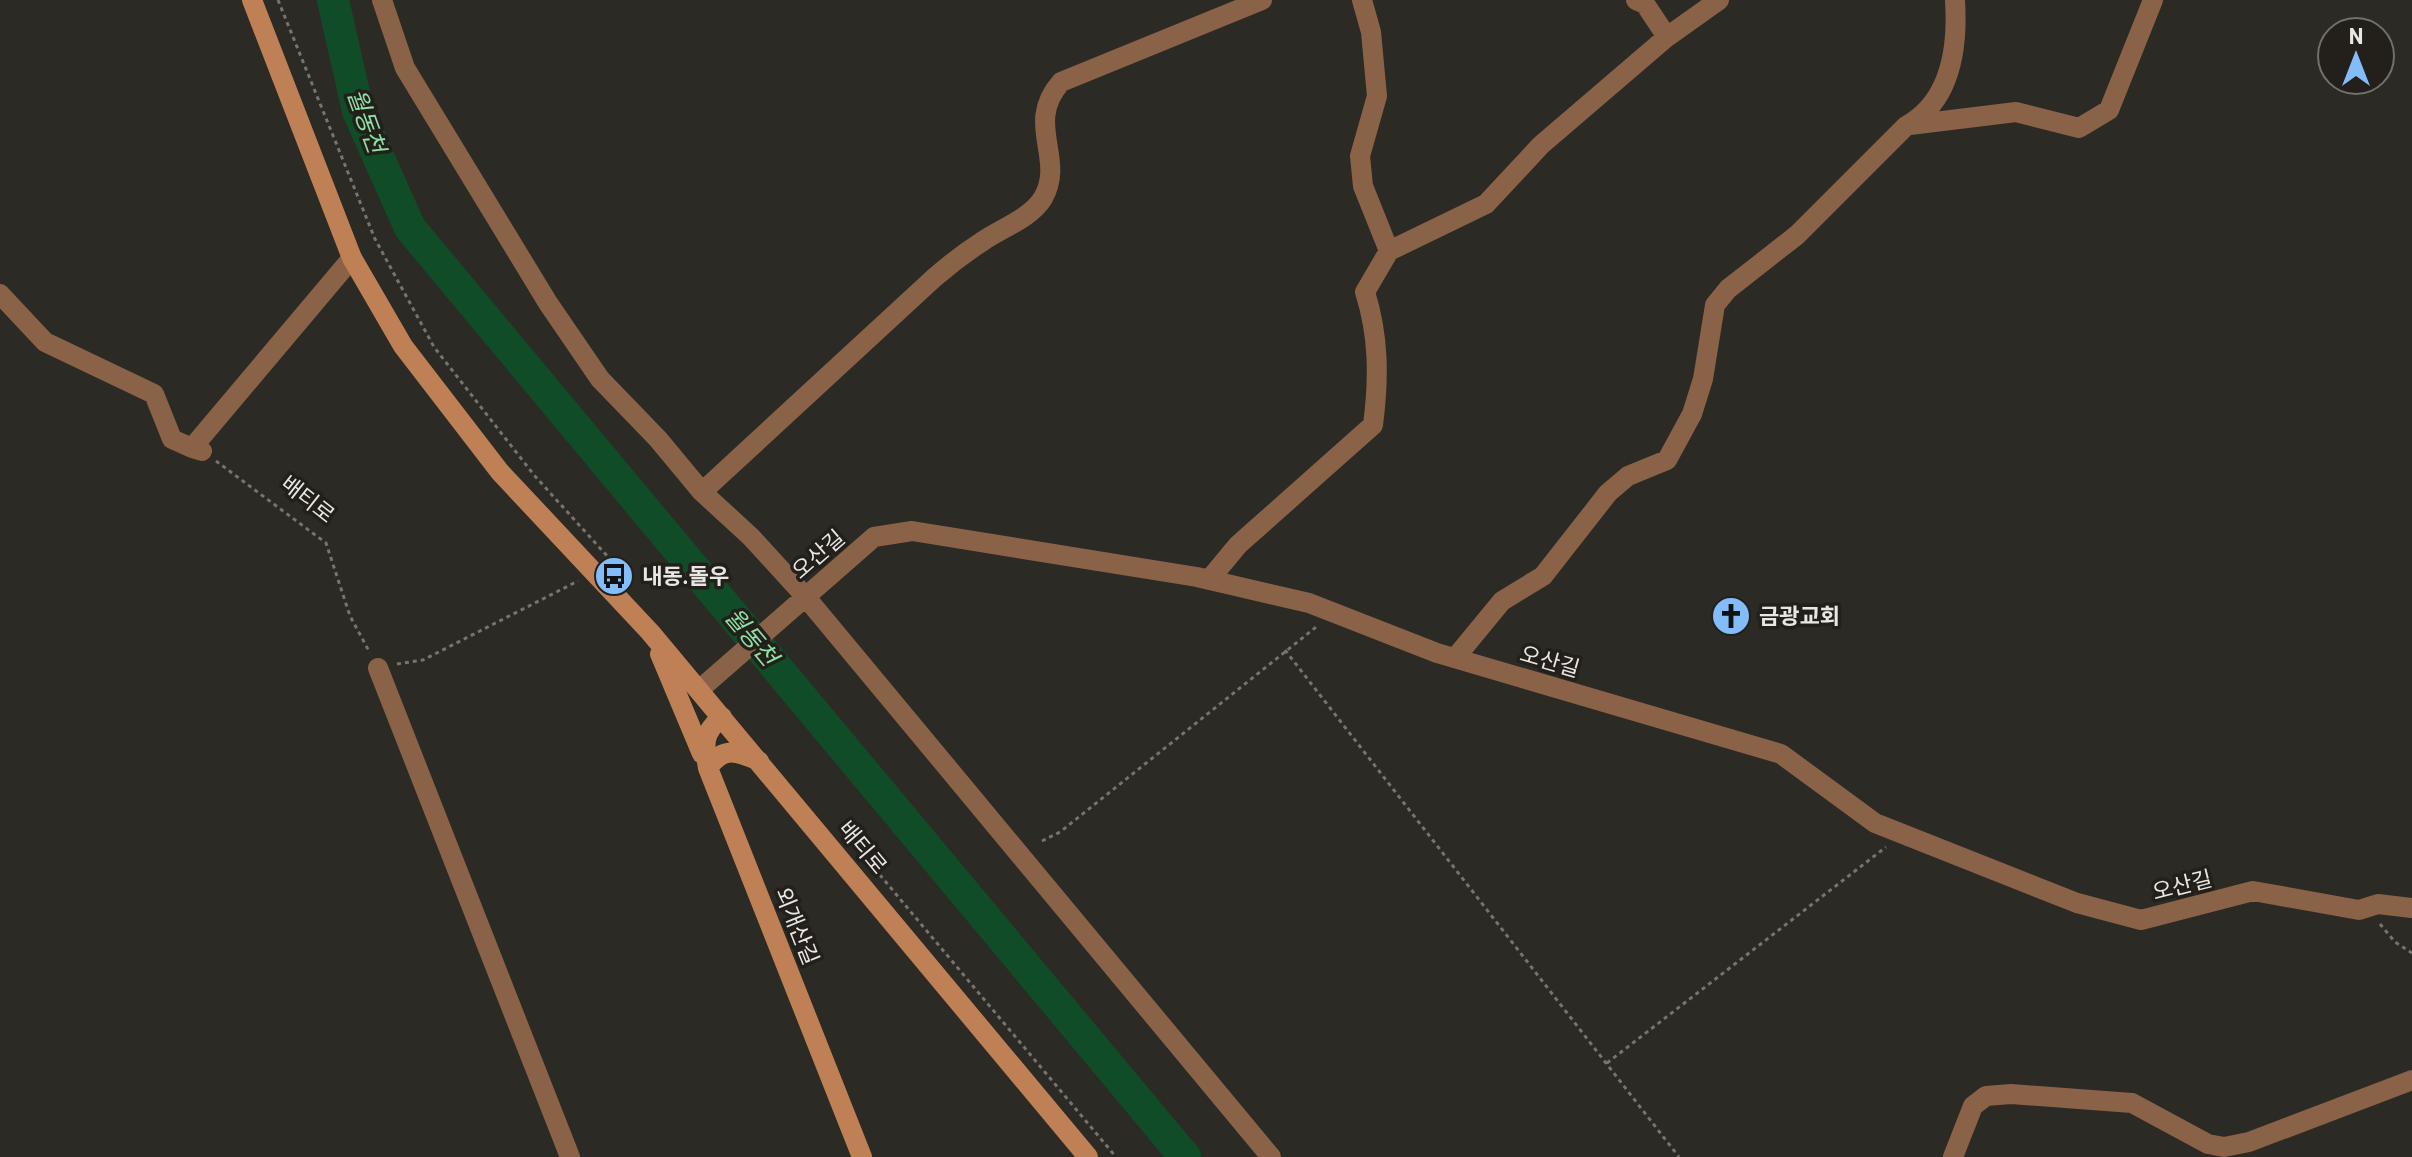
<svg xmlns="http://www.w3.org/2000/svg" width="2412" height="1157" font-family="Barlow,'Noto Sans KR',sans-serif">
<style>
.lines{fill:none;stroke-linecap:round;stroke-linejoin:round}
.river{stroke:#114c29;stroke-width:32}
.path{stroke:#76746f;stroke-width:3;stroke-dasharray:4 4;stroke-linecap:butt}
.street{stroke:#8a6248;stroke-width:20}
.secondary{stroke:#bf8055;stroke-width:20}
.labels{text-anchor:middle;stroke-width:7;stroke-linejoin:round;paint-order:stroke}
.street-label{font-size:22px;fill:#e9e7e4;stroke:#23201b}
.poi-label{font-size:22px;font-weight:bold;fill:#e9e7e4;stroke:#23201b;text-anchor:start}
.water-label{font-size:24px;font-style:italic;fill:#8ee0a7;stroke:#23201b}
</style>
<rect width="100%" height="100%" fill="#2c2a24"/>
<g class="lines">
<!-- river -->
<path class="river" d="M333,0L358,111L410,228L1185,1157"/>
<!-- path -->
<path class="path" d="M278,0L375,239L434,347L534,475L618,568
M216,461L326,543L350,616L370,653
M1285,650L1679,1157
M397,664L423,660L578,581
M849,838L1116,1157
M1042,841L1060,832L1316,627
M2380,924L2395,942L2412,953
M1607,1063L1886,847"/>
<!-- street -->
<path class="street" d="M382,0L405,68L548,303L600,379L658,439L702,492L751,537L804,595L1271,1157
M1362,0L1371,32L1377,96L1360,156L1363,186L1389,251
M1636,0L1645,4L1667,37
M1910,125L2016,112L2079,128L2109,110L2153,0
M0,294L45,342L154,394L172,439L192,448
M202,451L192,448L352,258
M702,492L934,278C950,264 966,252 983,241C1002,228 1031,218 1043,198C1066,158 1024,124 1061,82L1262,0
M1209,580L1238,545L1373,425C1379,379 1379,336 1365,292L1389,251L1486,204L1541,145L1667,37L1719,0
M1455,658L1502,601L1543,576L1608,493L1628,476L1667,460L1692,414L1703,379L1715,305L1728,289L1797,235L1906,126C1952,101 1958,47 1955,0
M378,668L570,1157
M699,690L874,537L912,531L1197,577L1309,603L1437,653L1781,754L1875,823L2077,903L2141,920L2253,891L2359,910L2378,904L2412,908
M1953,1157L1973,1106L1986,1096L2011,1094L2132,1103L2208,1144L2224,1147L2249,1142L2412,1080"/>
<!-- secondary -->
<path class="secondary" d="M252,0L352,258L403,346L500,472L650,632L1088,1157
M660,654L702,754
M722,717C702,733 704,745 708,768L862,1157
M708,768C723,746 737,751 759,761"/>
</g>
<!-- icons -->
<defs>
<symbol id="bus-disc" viewBox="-11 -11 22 22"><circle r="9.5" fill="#83bcfb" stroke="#23201b"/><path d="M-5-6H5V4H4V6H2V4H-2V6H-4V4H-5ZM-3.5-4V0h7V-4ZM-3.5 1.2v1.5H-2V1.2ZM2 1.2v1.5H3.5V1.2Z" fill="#111"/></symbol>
<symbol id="church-disc" viewBox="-11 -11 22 22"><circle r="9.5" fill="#83bcfb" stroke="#23201b"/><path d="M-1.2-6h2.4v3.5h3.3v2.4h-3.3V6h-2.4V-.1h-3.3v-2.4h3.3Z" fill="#111"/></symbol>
</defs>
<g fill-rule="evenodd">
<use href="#bus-disc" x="592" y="554" width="44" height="44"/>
<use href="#church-disc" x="1709" y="594" width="44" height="44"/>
</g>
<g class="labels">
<!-- street labels -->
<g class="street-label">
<text transform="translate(308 499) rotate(38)" y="8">배티로</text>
<text transform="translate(818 554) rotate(-41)" y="8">오산길</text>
<text transform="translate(1550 661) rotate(16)" y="8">오산길</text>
<text transform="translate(863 847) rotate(50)" y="8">배티로</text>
<text transform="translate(2182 885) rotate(-14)" y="8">오산길</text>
<text transform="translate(797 926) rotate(68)" y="8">외개산길</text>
</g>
<!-- poi labels -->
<g class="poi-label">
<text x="642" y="584">내동.돌우</text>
<text x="1759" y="624">금광교회</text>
</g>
<!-- water labels -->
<g class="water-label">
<text transform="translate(366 121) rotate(70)" y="8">월동천</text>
<text transform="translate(751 637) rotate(50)" y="8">월동천</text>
</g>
</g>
<!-- north arrow -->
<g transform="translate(2356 56)"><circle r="38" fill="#23201b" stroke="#72706b" stroke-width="2"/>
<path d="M0-6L14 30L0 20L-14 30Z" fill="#83bcfb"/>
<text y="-12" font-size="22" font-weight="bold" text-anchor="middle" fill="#e9e7e4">N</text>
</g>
</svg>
